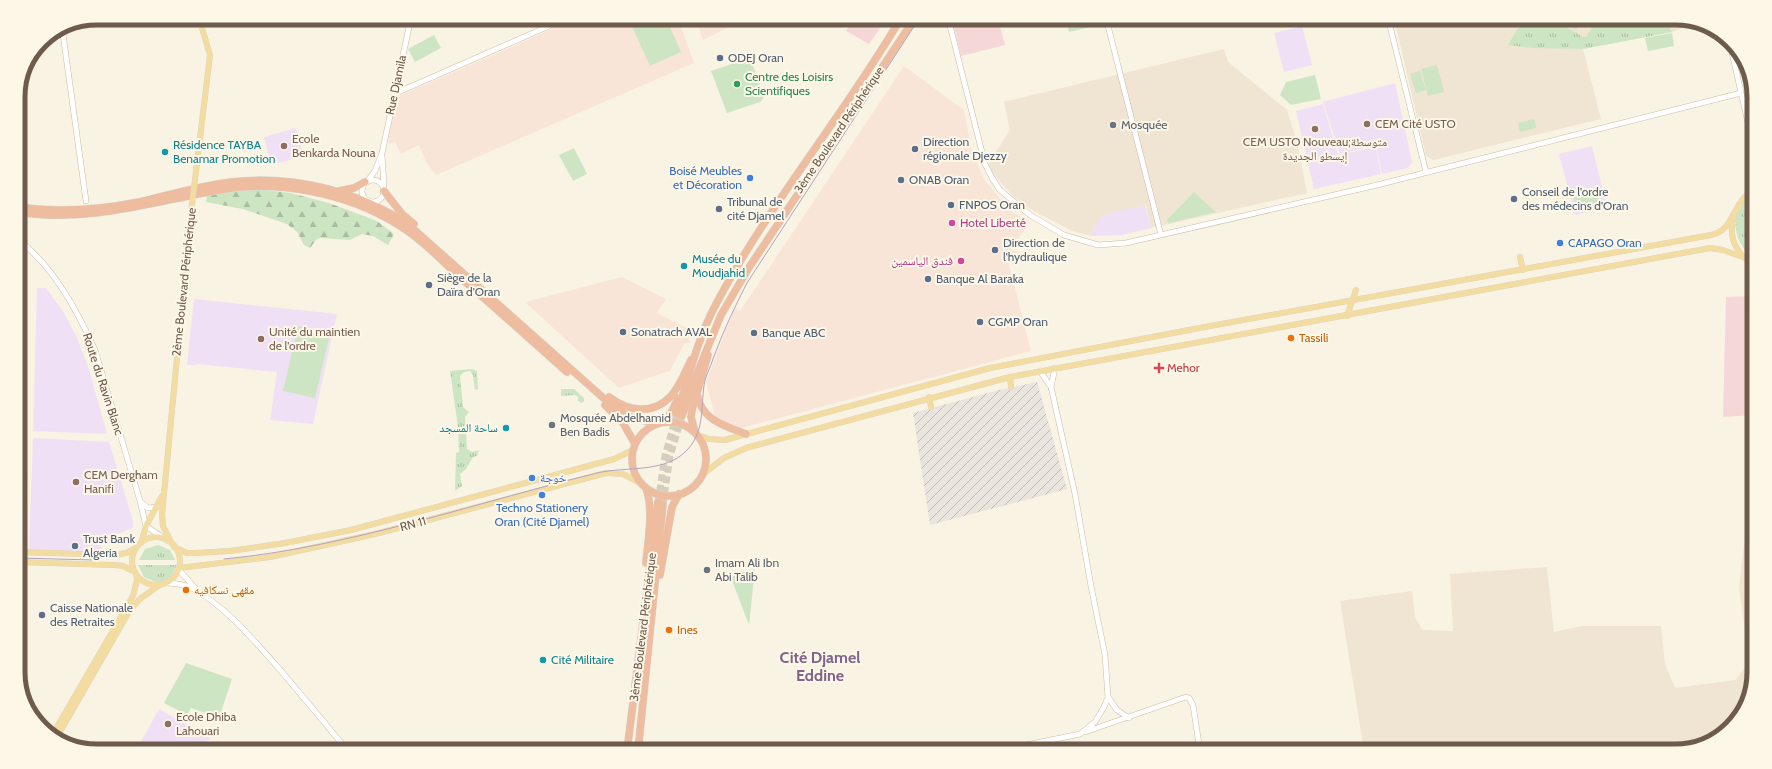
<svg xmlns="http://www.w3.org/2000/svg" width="1772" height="769" font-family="Cabin,'Noto Naskh Arabic',sans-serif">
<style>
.residential{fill:#f0e5d2}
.commercial{fill:#f9e5d7}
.industrial{fill:url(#industrial-furrows)}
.education{fill:#f0e0f5}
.medical{fill:#f6d7d7}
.grass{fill:url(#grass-tufts)}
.forest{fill:url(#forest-firs)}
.park{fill:#cde5c3}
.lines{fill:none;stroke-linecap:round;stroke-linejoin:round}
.highway-tunnel{stroke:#d6cdbd;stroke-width:7;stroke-dasharray:7 3.5;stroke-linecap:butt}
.secondary-casing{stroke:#ccbca9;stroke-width:6}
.primary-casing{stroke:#d9d4d0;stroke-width:6}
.highway-casing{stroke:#d9d4d0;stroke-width:8}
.secondary{stroke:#fff;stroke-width:5}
.primary{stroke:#f2dca1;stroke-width:5.5}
.highway{stroke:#eebc9f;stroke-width:7}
.tram{stroke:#b6a3c1;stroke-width:1}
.primary-bridge-casing{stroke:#d9d4d0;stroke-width:6;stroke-linecap:butt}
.primary-bridge{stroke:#f2dca1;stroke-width:5.5}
.service-dot{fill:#5c6f8a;stroke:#fdf7e8;stroke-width:1.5}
.leisure-dot{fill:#2e9e5b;stroke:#fdf7e8;stroke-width:1.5}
.education-dot{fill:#8d6e63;stroke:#fdf7e8;stroke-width:1.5}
.worship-dot{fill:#6b7280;stroke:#fdf7e8;stroke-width:1.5}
.culture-dot{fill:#0f9aa8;stroke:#fdf7e8;stroke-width:1.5}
.shop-dot{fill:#3f7fe0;stroke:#fdf7e8;stroke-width:1.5}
.hotel-dot{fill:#d1479c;stroke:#fdf7e8;stroke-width:1.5}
.food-dot{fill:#e8710a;stroke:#fdf7e8;stroke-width:1.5}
.health-dot{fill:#e0444e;stroke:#fdf7e8;stroke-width:1.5}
.labels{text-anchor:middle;stroke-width:4;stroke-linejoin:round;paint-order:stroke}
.service-label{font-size:12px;fill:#4e5e75;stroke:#fdf7e8;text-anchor:start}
.leisure-label{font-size:12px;fill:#27864d;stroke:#fdf7e8;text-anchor:start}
.street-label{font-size:12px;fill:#6e5b4c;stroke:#fdf7e8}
.education-label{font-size:12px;fill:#785e54;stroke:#fdf7e8;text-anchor:start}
.worship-label{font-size:12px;fill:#5b616d;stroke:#fdf7e8;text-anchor:start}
.culture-label{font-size:12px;fill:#0d838f;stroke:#fdf7e8;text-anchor:start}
.shop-label{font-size:12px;fill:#366cbe;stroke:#fdf7e8;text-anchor:start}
.hotel-label{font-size:12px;fill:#b23c85;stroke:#fdf7e8;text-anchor:start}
.food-label{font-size:12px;fill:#c56008;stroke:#fdf7e8;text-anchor:start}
.health-label{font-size:12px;fill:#be3a42;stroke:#fdf7e8;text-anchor:start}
.district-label{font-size:16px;font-weight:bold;fill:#81648b;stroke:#fdf7e8}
.rim{fill:none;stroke:#6e5b4c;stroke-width:5}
</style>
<defs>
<pattern id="industrial-furrows" width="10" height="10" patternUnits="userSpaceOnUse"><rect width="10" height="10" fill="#e9e4dd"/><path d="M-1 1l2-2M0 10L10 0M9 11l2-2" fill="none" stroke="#c1bcb5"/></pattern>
<pattern id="grass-tufts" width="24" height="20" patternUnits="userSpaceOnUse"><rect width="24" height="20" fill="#cde5c3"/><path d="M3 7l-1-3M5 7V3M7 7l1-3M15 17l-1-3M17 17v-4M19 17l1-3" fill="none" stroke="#abbda1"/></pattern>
<pattern id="forest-firs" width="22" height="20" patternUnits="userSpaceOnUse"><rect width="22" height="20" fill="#cde5c3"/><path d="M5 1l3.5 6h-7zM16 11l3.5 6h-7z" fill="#abbda1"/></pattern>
</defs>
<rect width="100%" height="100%" fill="#f9f3e3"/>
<!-- residential -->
<path class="residential" d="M1394,18H1675L1698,23L1672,32L1583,49L1601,119L1433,160L1426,156Z
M1224,49L1228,62L1287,110L1297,142L1307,193L1151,228L1146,205L1091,232L1092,236L1072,231L1030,209L1012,195L991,171L989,163L1010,130L1004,102Z
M1754,542V672L1748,703L1719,738L1675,751H1364L1340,601L1412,591L1415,617L1422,630L1453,631L1450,574L1547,567L1554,632L1582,626H1661L1665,664L1675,688L1736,680L1749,661L1739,588L1744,543Z"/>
<!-- commercial -->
<path class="commercial" d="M577,18H678L694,63L436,175L426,162L419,145L401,154L395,142L388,144L393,111L398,102L397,97Z
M695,18H744V20L703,40Z
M904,66L964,110L972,152L984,179L1010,211L1027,220L1028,224L1007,257L1031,351L738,429L716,420L706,382L735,307L740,311L755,289Z
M1014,250L1021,253L1023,261L1012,264L1010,255Z
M622,277L666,299L657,313L674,322L675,320L677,324L687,328L690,343L684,344L670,371L619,388L525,302Z"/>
<!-- industrial -->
<path class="industrial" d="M1037,382L1067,489L930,525L913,413L999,390Z
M18,456H25L21,550H18Z"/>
<!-- education -->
<path class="education" d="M1302,26L1312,65L1284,72L1274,33Z
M1395,83L1412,162L1408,168L1382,174L1376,145L1340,154L1323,102Z
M1323,104L1338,155L1376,147L1381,174L1314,189L1296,111Z
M296,128L304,156L271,165L264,137Z
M1592,146L1607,207L1575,215L1559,154Z
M1145,205L1151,228L1122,235L1092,236L1091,232L1102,215Z
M37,288H46L64,313L77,338L88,366L107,434L33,431Z
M194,299L337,314L313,424L270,420L277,372L197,364L196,365H187Z
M33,438L109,442L133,521V528L115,535L107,544L106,540L102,539L101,553L29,550Z
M159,709L210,738L202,751H140L137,749Z"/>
<!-- medical -->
<path class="medical" d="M854,18H887L869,44L846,31Z
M957,18H998L1005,45L961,56L953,23Z
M1754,296V415L1723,417L1726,297Z"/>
<!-- grass -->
<path class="grass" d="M1524,18H1551L1583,37H1586L1598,18H1655L1669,26L1672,32L1583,49L1533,48L1508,45Z
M1754,194V258C1731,242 1728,210 1754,194Z
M472,369L477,371L478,389L475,390L473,375L470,371L464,372L460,376L463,407L469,412L465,417L467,449L472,452L479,450L477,456L473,457L466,469L460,474L462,486L455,491L456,453L459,452L458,427L450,371Z
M561,389H574L584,398V401L582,403L578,401V397L575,395L561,396Z
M158,545L170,550L175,560H139L145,549Z
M138,565H176C174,575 167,582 156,582L144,577Z"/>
<!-- forest -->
<path class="forest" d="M260,189L290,193L329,203L377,221L394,234L388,245L373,236L362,234L350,240L320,238L316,240L310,248L304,245L297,232L287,224L243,209L206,202L207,194Z"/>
<!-- park -->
<path class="park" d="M628,18H666L681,52L650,66Z
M1031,18H1060V21L1033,27Z
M1075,18H1097L1099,25L1069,32L1066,20Z
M1567,18H1584L1576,30L1564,23Z
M1672,33L1674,46L1648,51L1645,38Z
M434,35L441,48L415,62L408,49Z
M750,58L764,97L760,102L727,113L711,71Z
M1437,65L1444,92L1428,96L1421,69Z
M1420,71L1426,90L1416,93L1410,74Z
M1315,75L1321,99L1291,105L1280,95L1286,82Z
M1534,119L1536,128L1520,132L1518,123Z
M574,148L587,174L573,181L559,155Z
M1596,189L1600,204L1577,210L1573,195Z
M1194,192L1216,212L1169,223L1166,221Z
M298,326L330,334L315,398L283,391Z
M755,569L749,625L730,575Z
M186,663L232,679L219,718L191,708L187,715L164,703Z"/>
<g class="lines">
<!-- highway-tunnel -->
<path class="highway-tunnel" d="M658,502L665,456L677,414
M663,504L670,456L682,416"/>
<defs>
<path id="secondary" d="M948,18L985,164L992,178L1000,190L1030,215L1064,235L1098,245L1126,243L1373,186L1741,93
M1106,18L1161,235
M1388,18L1426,172
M62,27L86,201
M1730,44L1754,149
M394,94L567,18
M382,156L384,186
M362 191a11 11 0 1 1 22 0a11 11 0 1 1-22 0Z
M368,180L375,171L382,153L411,18
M18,239C54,268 76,308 95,350L140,501L146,526L168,541
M1051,387L1055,368
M141,502L148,508L157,507
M178,569L195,588
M165,583C174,583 183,584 192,588C226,607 250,636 275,664C300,693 324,722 348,751
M1108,697L1117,710L1129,718
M1085,732L1186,697L1189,698L1193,705L1200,751
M997,751L1080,734L1095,722L1104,707L1108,697L1105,655L1091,586L1075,494L1051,387L1040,371"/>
<path id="primary" d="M197,163L210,55L199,18
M1754,189C1727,207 1722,248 1754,264
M1520,257L1523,270
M1347,316L1356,290
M1010,377L1011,387
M929,397L931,407
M698,435L709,439L725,440L990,368L1194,329L1711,235C1724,232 1728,225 1734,213
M703,474L724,458L746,448L1010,377L1710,248L1723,250L1743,257
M132 561a24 24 0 1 1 48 0a24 24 0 1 1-48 0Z
M141,543L146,526L162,496
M172,544L163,526L162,515L190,221
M174,547L187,553H196L230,551L285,543L351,530L614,459L633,450
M18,552L116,555L126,553L136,548
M18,562L114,565L123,566L135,572
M179,568L270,557L330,544L379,533L606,473L623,474L642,484
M53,734L133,596L137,580L136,574
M57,737L130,610L141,598L161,584"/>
<path id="highway" d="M339,191L354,188L365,182
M384,191L402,214L414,224
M18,207C59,213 99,210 139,202C169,195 200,186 231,182C293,175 359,191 410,226L609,403C627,417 637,421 660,423
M18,212C87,223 152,202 219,190C277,179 347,193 397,224C422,239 442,261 463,280C498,310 532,341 567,372
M697,394C701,420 725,426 746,434
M609,397C629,412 653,415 671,396C680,386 685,372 691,360
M605,405L623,423L635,444
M677,414C688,379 697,341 714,308C767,206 843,117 901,18
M682,416L696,376L721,315L748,269L915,18
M664,422L672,411L678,398
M632 459a37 37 0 1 1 74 0a37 37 0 1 1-74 0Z
M695,432L691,417L692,410L708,355
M646,488C654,511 648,539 646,563
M660,575L672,507L679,494
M627,751L658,502
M638,751L663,504"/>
</defs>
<!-- secondary casing -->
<use href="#secondary" class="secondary-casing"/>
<!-- primary casing -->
<use href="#primary" class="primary-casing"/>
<!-- highway casing -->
<use href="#highway" class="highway-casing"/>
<!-- secondary -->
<use href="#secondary" class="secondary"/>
<!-- primary -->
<use href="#primary" class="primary"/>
<!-- highway -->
<use href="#highway" class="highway"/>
<!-- tram -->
<path class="tram" d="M18,558L94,560
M224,559C350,547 475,503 597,473C626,466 666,474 688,449C706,429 700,404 705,380C707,373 711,366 713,359C723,332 734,308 747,283L913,28L919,24L935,18"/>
<defs>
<path id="primary-bridge" d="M190,221L197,163"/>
</defs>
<!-- primary-bridge casing -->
<use href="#primary-bridge" class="primary-bridge-casing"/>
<!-- primary-bridge -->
<use href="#primary-bridge" class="primary-bridge"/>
</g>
<!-- markers -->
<g class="service-dot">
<circle cx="720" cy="58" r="4"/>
<circle cx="915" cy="149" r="4"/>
<circle cx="901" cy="180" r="4"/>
<circle cx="1514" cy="199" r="4"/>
<circle cx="951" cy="205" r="4"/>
<circle cx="719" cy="209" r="4"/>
<circle cx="995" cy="250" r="4"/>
<circle cx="928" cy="279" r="4"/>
<circle cx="429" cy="285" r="4"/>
<circle cx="980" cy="322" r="4"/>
<circle cx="623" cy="332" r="4"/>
<circle cx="754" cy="333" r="4"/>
<circle cx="75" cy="546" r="4"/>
<circle cx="42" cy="615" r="4"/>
</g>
<circle class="leisure-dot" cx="737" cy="84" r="4"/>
<g class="education-dot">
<circle cx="1367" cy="124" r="4"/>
<circle cx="1315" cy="129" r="4"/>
<circle cx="284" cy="146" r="4"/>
<circle cx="261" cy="339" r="4"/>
<circle cx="76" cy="482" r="4"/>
<circle cx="168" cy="724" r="4"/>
</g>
<g class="worship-dot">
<circle cx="1113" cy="125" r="4"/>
<circle cx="552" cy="425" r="4"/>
<circle cx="707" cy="570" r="4"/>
</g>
<g class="culture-dot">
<circle cx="165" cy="152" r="4"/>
<circle cx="684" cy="266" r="4"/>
<circle cx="506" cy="428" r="4"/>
<circle cx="543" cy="660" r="4"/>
</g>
<g class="shop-dot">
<circle cx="750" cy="178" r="4"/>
<circle cx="1560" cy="243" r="4"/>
<circle cx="532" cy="478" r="4"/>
<circle cx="542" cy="495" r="4"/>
</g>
<g class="hotel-dot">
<circle cx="952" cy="223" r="4"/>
<circle cx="961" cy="261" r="4"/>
</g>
<g class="food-dot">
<circle cx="1291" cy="338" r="4"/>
<circle cx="186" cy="590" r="4"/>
<circle cx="669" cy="630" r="4"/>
</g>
<path class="health-dot" d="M1157 362h4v4h4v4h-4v4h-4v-4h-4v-4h4z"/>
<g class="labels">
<!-- service labels -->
<g class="service-label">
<text x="728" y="62">ODEJ Oran</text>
<text x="923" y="146">Direction<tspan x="923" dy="14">régionale Djezzy</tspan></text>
<text x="909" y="184">ONAB Oran</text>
<text x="1522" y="196">Conseil de l'ordre<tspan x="1522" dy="14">des médecins d'Oran</tspan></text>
<text x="727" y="206">Tribunal de<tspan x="727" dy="14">cité Djamel</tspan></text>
<text x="959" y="209">FNPOS Oran</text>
<text x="1003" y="247">Direction de<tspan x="1003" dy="14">l'hydraulique</tspan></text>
<text x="437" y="282">Siège de la<tspan x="437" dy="14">Daïra d'Oran</tspan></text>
<text x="936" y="283">Banque Al Baraka</text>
<text x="988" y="326">CGMP Oran</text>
<text x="631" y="336">Sonatrach AVAL</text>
<text x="762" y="337">Banque ABC</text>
<text x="83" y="543">Trust Bank<tspan x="83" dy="14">Algeria</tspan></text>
<text x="50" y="612">Caisse Nationale<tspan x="50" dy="14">des Retraites</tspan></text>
</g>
<!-- leisure labels -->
<g class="leisure-label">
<text x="745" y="81">Centre des Loisirs<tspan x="745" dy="14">Scientifiques</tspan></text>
</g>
<!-- street labels -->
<g class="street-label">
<text transform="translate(396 85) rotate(-78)" y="4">Rue Djamila</text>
<text transform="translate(839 130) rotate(-56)" y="4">3ème Boulevard Périphérique</text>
<text transform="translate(184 282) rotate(-84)" y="4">2ème Boulevard Périphérique</text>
<text transform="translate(103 384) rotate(72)" y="4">Route du Ravin Blanc</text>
<text transform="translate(413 524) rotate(-15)" y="4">RN 11</text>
<text transform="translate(643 627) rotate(-83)" y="4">3ème Boulevard Périphérique</text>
</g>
<!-- education labels -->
<g class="education-label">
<text x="1375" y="128">CEM Cité USTO</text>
<text x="292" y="143">Ecole<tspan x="292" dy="14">Benkarda Nouna</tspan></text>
<text x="1315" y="146" text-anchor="middle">CEM USTO Nouveau;متوسطة<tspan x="1315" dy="14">إيسطو الجديدة</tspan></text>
<text x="269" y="336">Unité du maintien<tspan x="269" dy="14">de l'ordre</tspan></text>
<text x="84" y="479">CEM Dergham<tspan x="84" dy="14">Hanifi</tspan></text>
<text x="176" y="721">Ecole Dhiba<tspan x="176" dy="14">Lahouari</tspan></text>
</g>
<!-- worship labels -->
<g class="worship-label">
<text x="1121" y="129">Mosquée</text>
<text x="560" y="422">Mosquée Abdelhamid<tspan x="560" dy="14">Ben Badis</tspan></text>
<text x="715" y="567">Imam Ali Ibn<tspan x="715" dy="14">Abi Talib</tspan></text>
</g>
<!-- culture labels -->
<g class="culture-label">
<text x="173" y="149">Résidence TAYBA<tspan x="173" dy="14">Benamar Promotion</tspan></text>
<text x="692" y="263">Musée du<tspan x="692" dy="14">Moudjahid</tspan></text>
<text x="498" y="432" text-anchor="end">ساحة المسجد</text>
<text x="551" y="664">Cité Militaire</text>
</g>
<!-- shop labels -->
<g class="shop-label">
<text x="742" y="175" text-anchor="end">Boisé Meubles<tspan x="742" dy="14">et Décoration</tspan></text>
<text x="1568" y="247">CAPAGO Oran</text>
<text x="540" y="482">خوجة</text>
<text x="542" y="512" text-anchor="middle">Techno Stationery<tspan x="542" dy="14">Oran (Cité Djamel)</tspan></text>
</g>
<!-- hotel labels -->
<g class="hotel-label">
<text x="960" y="227">Hotel Liberté</text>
<text x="953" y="265" text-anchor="end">فندق الياسمين</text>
</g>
<!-- food labels -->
<g class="food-label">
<text x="1299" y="342">Tassili</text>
<text x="194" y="594">مقهى نسكافيه</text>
<text x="677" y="634">Ines</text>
</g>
<!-- health labels -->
<g class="health-label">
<text x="1167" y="372">Mehor</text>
</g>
<!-- district labels -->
<g class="district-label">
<text x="820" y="663">Cité Djamel<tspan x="820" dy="18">Eddine</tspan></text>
</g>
</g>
<!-- crop -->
<path d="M0 0H1772V769H0ZM97 25H1675A72 72 0 0 1 1747 97V672A72 72 0 0 1 1675 744H97A72 72 0 0 1 25 672V97A72 72 0 0 1 97 25Z" fill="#fdf7e8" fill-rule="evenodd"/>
<path class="rim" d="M97 25H1675A72 72 0 0 1 1747 97V672A72 72 0 0 1 1675 744H97A72 72 0 0 1 25 672V97A72 72 0 0 1 97 25Z"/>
</svg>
